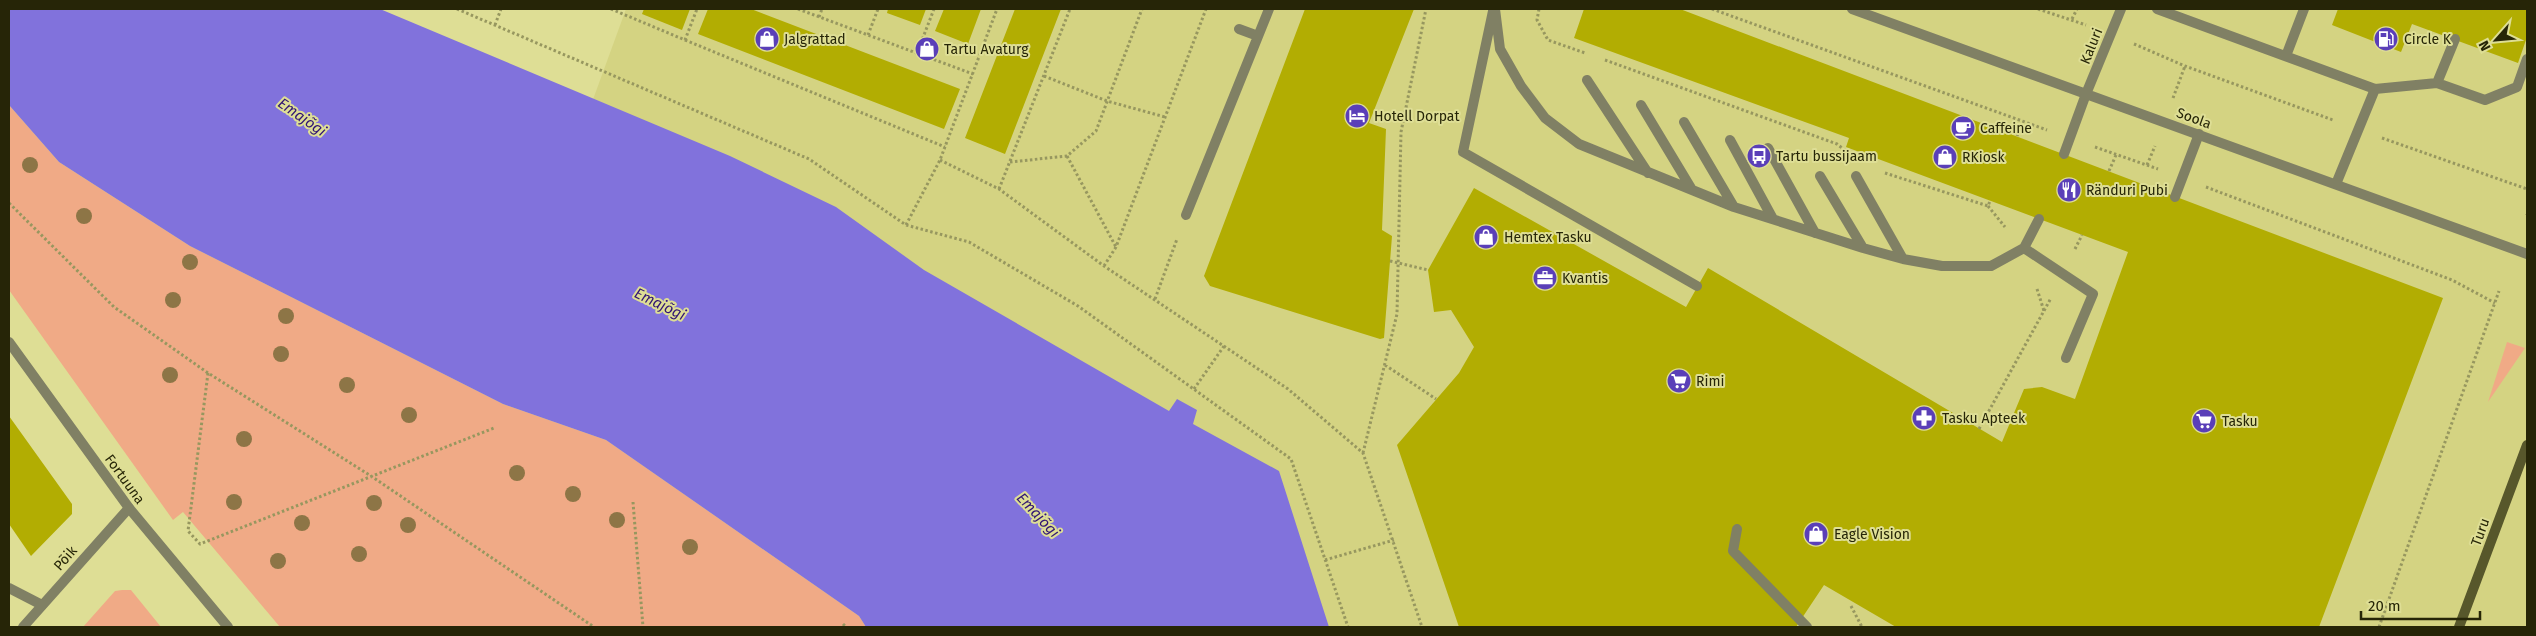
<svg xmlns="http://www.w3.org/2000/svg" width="2536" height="636" font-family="'Fira Sans',sans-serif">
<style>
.built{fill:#d4d382}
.green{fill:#f0aa86}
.water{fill:#8172dc}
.building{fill:#b2ad02}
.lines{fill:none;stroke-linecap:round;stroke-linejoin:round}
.path{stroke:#97975f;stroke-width:3;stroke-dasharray:2.5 2.5;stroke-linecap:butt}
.service{stroke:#808064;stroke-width:10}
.minor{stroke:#808064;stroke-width:10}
.tertiary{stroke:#808064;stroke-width:10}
.secondary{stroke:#57572b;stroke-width:10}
.tree{fill:#8d7546}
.labels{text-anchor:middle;stroke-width:4;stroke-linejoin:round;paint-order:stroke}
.poi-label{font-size:14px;fill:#262507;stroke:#dede95;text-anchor:start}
.street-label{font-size:14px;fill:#262507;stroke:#dede95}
.water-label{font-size:15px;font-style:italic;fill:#301473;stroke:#dede95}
</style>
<rect width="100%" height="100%" fill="#dede95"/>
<!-- built -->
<path class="built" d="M626,9H2527V627H1324L591,105Z"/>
<!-- green -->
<path class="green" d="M9,105L59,162L190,246L503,404L606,440L859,616L866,627H280L183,512L173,520L9,290Z
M2507,342L2525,348L2488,402Z
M122,590H131L161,627H83L115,591Z"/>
<!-- water -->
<path class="water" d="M9,9H380L730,156L836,207L924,270L1169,411L1177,399L1197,410L1193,424L1279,471L1329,627H866L859,616L606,440L503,404L190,246L59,162L9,105Z"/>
<!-- building -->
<path class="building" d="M644,9H690L682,30L642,14Z
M708,9H751L960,89L944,129L698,34Z
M888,9H926L920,25L887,13Z
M944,9H981L968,44L935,31Z
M1015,9H1061L1005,154L965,138Z
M1305,9H1414L1369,123L1386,129L1382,230L1392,236L1384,338L1380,339L1210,286L1204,276Z
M1584,9H1680L2443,298L2319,627H1896L1824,585L1796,627H1459L1397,445L1459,373L1474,347L1451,310L1434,312L1428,270L1474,188L1686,307L1708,268L2002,442L2024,389L2042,387L2075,399L2128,252L1846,147L1849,138L1574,38Z
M2338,9H2527V37L2518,63L2412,24L2401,52L2332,25Z
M9,416L72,504V514L31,556L9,524Z"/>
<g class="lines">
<!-- path -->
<path class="path" d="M457,9L809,159L906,225L969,242L1078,306L1291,459L1348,627
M611,9L685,40L697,9
M798,9L973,74
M1539,9L1537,20L1548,40L1585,53
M1712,9L2047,130
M2038,9L2086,25
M819,17L822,9
M2072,19L2077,9
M495,25L501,9
M868,35L878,9
M685,40L945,147
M2134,44L2185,66L2333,120
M917,53L934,9
M1605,60L1837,144L1847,152
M1044,76L1107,101L1165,117
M2173,98L2185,66
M2017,136L2022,123
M2382,138L2527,189
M2095,147L2158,169
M1067,156L1116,247
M940,160L999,189L1104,266L1288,389L1363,453L1422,627
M1010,162L1067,156L1096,131L1142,9
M2147,165L2155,146
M2109,171L2116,155
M1885,173L1988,206L1990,201
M2206,187L2452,280L2495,303
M999,189L1070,9
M9,203L114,307L208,373L371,476L594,627
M1988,206L2005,227
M2527,215V214
M906,225L940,160L997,9
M2075,249L2082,235
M1390,261L1428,270
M1104,266L1116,247L1206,9
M2037,289L2044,311
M1155,299L1177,239
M1385,365L1436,399
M208,373L188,531L200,544L494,428
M1194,389L1224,346
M1979,429L2051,298
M1363,453L1397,314L1401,132L1426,9
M633,502L643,627
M1325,560L1394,540
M1851,606L1862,627
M843,624L846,627
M2379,627L2499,291"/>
<!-- service -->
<path class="service" d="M1495,9L1500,49L1521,86L1545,118L1579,144L1734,207L1863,248L1903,259L1942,266H1991L2024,248L2039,219
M2157,9L2375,89L2437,83L2485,100L2517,87L2527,59
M1493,11L1463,152L1697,286
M1239,29L1258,36
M2286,56L2304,9
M1587,80L1648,173
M2437,83L2455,39
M1641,105L1691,188
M1684,122L1734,207
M1730,140L1773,219
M1768,148L1815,233
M2064,154L2086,94
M1820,176L1863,248
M1856,176L1903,259
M2336,184L2375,89
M2175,197L2199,134
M1186,215L1269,9
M2024,248L2093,294L2066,358
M1737,529L1733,551L1807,627
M9,588L42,605"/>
<!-- minor -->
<path class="minor" d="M1852,9L2527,254
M2086,94L2121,9
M23,627L129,508"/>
<!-- tertiary -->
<path class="tertiary" d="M9,342L129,508L228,627"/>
<!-- secondary -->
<path class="secondary" d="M2459,627L2527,445"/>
</g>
<!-- trees -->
<g class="tree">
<circle cx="30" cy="165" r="8"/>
<circle cx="84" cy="216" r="8"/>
<circle cx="190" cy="262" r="8"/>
<circle cx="173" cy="300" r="8"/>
<circle cx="286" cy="316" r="8"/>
<circle cx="281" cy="354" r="8"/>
<circle cx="170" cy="375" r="8"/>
<circle cx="347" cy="385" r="8"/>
<circle cx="409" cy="415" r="8"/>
<circle cx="244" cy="439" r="8"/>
<circle cx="517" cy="473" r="8"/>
<circle cx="573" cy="494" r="8"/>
<circle cx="234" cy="502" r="8"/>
<circle cx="374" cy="503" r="8"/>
<circle cx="617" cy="520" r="8"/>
<circle cx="302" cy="523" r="8"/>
<circle cx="408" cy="525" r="8"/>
<circle cx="690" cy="547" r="8"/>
<circle cx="359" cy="554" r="8"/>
<circle cx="278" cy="561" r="8"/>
</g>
<!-- icons -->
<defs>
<symbol id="shop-disc" viewBox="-11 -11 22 22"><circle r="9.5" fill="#5a3fb8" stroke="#dede95"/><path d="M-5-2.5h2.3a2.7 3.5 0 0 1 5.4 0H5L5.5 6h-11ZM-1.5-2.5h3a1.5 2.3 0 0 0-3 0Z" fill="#fff"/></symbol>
<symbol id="fuel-disc" viewBox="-11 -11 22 22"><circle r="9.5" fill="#5a3fb8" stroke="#dede95"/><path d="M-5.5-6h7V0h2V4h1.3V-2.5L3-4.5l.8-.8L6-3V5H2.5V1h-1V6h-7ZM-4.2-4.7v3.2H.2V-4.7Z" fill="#fff"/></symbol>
<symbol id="hotel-disc" viewBox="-11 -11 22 22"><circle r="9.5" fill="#5a3fb8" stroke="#dede95"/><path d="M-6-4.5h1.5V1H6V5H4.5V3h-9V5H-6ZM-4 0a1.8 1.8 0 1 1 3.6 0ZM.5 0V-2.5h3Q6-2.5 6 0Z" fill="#fff"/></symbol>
<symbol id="cafe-disc" viewBox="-11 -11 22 22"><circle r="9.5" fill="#5a3fb8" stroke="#dede95"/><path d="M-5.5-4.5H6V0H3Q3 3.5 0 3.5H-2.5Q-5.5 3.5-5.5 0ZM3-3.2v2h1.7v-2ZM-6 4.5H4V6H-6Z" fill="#fff"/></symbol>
<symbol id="bus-disc" viewBox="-11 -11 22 22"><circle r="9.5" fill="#5a3fb8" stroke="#dede95"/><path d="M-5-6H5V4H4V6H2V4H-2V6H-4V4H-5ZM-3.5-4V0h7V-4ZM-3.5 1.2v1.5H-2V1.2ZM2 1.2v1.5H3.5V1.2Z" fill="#fff"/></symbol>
<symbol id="restaurant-disc" viewBox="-11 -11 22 22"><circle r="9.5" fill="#5a3fb8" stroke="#dede95"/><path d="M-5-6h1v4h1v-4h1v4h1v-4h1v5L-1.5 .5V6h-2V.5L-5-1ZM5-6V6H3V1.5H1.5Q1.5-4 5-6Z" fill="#fff"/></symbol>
<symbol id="office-disc" viewBox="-11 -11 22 22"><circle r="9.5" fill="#5a3fb8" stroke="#dede95"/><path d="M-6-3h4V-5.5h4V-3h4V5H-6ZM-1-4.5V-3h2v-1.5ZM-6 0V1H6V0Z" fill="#fff"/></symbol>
<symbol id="supermarket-disc" viewBox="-11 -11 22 22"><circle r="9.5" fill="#5a3fb8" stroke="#dede95"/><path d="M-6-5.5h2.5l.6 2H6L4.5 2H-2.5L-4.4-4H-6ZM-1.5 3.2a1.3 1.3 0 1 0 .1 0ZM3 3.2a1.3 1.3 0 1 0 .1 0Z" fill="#fff"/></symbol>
<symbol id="pharmacy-disc" viewBox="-11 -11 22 22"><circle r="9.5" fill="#5a3fb8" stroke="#dede95"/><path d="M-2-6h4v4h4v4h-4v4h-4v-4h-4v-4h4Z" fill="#fff"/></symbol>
</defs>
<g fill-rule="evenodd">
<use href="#shop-disc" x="753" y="25" width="28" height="28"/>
<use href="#fuel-disc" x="2372" y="25" width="28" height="28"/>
<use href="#shop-disc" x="913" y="35" width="28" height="28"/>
<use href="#hotel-disc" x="1343" y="102" width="28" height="28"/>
<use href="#cafe-disc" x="1949" y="114" width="28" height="28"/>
<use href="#bus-disc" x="1745" y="142" width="28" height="28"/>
<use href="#shop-disc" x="1931" y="143" width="28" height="28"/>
<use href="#restaurant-disc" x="2055" y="176" width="28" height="28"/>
<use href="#shop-disc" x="1472" y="223" width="28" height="28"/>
<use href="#office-disc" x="1531" y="264" width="28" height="28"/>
<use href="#supermarket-disc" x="1665" y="367" width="28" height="28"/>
<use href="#pharmacy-disc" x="1910" y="404" width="28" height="28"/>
<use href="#supermarket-disc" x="2190" y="407" width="28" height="28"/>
<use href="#shop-disc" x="1802" y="520" width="28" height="28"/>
</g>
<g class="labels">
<!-- poi labels -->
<g class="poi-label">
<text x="784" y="44">Jalgrattad</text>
<text x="2404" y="44">Circle K</text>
<text x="944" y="54">Tartu Avaturg</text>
<text x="1374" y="121">Hotell Dorpat</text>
<text x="1980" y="133">Caffeine</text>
<text x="1776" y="161">Tartu bussijaam</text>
<text x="1962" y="162">RKiosk</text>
<text x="2086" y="195">Ränduri Pubi</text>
<text x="1504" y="242">Hemtex Tasku</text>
<text x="1562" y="283">Kvantis</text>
<text x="1696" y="386">Rimi</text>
<text x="1942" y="423">Tasku Apteek</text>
<text x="2222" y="426">Tasku</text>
<text x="1834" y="539">Eagle Vision</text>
</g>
<!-- street labels -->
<g class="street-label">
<text transform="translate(2091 46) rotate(-68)" y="5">Kaluri</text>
<text transform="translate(2194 118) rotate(20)" y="5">Soola</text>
<text transform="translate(125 479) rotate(54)" y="5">Fortuuna</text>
<text transform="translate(2480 532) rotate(-70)" y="5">Turu</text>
<text transform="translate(65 558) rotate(-49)" y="5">Põik</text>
</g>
<!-- water labels -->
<g class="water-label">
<text transform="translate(302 117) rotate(35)" y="5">Emajõgi</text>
<text transform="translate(660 304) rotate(26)" y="5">Emajõgi</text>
<text transform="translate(1038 515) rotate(47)" y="5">Emajõgi</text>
</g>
</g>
<!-- border -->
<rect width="2536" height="636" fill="none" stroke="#262507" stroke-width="20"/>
<!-- north arrow -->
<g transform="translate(2496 40) rotate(243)" stroke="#dede95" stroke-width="4" paint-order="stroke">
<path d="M0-4L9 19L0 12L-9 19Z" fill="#262507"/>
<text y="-8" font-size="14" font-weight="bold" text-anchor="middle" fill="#262507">N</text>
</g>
<!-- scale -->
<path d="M2361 611v8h119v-8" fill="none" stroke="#262507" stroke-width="2.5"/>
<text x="2368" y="611" font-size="15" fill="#262507" stroke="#dede95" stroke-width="4" paint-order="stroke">20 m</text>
</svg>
